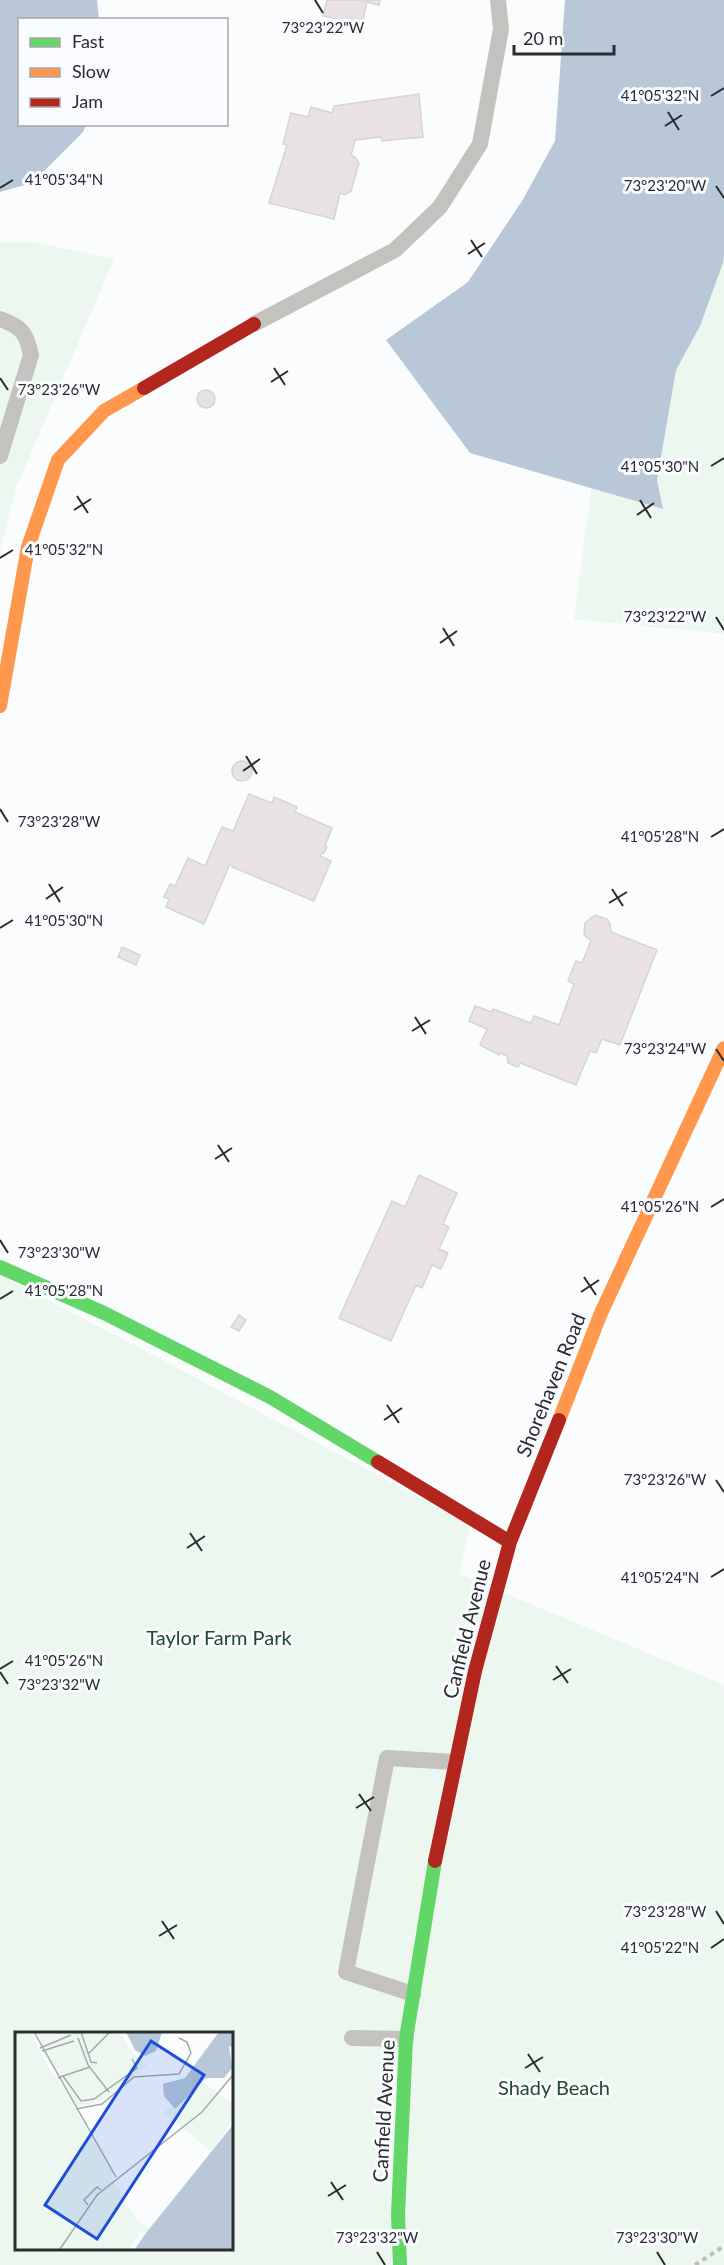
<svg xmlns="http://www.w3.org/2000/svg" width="724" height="2265" font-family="Lato,sans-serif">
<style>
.green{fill:#ecf8ef;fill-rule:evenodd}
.water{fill:#b8c8d8}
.building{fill:#e8e2e2;stroke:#d6d5d6;stroke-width:1.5}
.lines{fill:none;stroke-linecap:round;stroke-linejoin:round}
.path{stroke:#bebdbc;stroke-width:4;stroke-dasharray:4.5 4.5;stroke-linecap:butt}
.lane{stroke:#c4c2bf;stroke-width:16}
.fast{stroke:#63d668;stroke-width:14}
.slow{stroke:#ff974d;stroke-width:14}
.jam{stroke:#b3261e;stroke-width:14}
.ticks{fill:none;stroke:#2a2c2e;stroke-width:2}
.labels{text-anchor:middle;stroke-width:6;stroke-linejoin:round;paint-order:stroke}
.street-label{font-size:20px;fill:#2a2c2e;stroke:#f9fbff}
.park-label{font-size:20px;fill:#224b2b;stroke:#f9fbff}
.inset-road{fill:none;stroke:#a7a9ab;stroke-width:1.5}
.view{fill:#1d4ed8;fill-opacity:0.15;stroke:#1d4ed8;stroke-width:3}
.inset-edge{fill:none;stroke:#2a2c2e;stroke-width:3}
.ticks-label{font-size:15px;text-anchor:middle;fill:#2a2c2e;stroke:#f9fbff;stroke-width:6;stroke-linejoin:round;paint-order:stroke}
</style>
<rect width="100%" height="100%" fill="#fafcfe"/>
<!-- green -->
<path class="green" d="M647,66L724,70V634L574,619Z
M0,242H33L114,259L16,488L0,550Z
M0,1275L140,1348L471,1525L459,1574L724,1685V2265H0ZM16,2034H231V2248H16Z"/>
<!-- water -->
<path class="water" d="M0,0H97L99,19L20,20V124L86,125L83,132L32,183L0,192Z
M565,0H724V255L723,263L700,326L676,370L657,480L663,509L470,453L386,340L468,282L522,201L555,141Z"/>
<!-- building -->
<path class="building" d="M327,0H380L379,5L367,2L362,24L323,16Z
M419,94L423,137L382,141L381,137L355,140L351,155L355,157L359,163L351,191L345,195L340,193L334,219L269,203L287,145L283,144L291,113L308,117L311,107L332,113L334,106Z
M197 399a9 9 0 1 1 18 0a9 9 0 1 1-18 0Z
M232 771a10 10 0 1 1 20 0a10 10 0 1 1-20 0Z
M249,794L272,803L274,797L297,807L295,812L332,828L325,846L327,847L324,853H322L320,856L331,861L314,901L232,867L233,866L230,864L204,924L166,907L169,899L164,897L170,884L175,886L188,858L205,866L222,827L233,831Z
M595,915L607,919L610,924L611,932L657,950L620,1045L602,1039L596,1053L590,1051L576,1085L520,1063L518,1067L508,1063L507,1056L500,1053L499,1055L480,1045L487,1029L469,1021L475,1006L492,1012L493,1009L531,1023L534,1016L559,1025L574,984L568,981L576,961L582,963L591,941L584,935L585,923Z
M122,947L140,955L136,965L118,957Z
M419,1175L457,1193L443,1224L449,1227L439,1249L448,1253L441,1269L432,1265L422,1288L416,1285L391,1341L339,1318L392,1201L405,1207Z
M239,1315L246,1320L239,1331L231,1327Z"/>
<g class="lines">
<!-- path -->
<path class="path" d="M695,2265L724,2246"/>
<!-- lane -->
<path class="lane" d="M0,319C22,327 26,332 31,355L0,456
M254,324L395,250L440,207L480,144L501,29L498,0
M413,1994L346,1972L387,1758L455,1762
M352,2038L406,2039"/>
<!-- fast -->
<path class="fast" d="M0,1267L104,1313L270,1397L378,1462
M400,2265L398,2214L406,2039L435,1861"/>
<!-- slow -->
<path class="slow" d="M0,706L28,547L58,460L104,411L144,388
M559,1420L601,1313L724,1048"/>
<!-- jam -->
<path class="jam" d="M144,388L254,324
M378,1462L510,1542
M435,1861L475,1671L510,1542L559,1420"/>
</g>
<!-- ticks -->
<path class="ticks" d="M315,0L323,13M711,96L724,88M668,112L679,130M665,126L682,115M716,186L724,198M0,188L13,180M471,240L482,257M468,254L485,243M274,368L285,385M0,378L8,390M271,382L288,371M711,466L724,458M77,496L88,513M640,500L651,518M74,510L91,499M637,515L654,503M0,558L13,550M716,617L724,630M443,628L454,646M440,643L457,631M246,756L257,774M243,771L260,759M0,809L8,822M711,837L724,829M49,884L60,902M612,889L623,906M46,899L63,887M609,903L627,892M0,928L13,920M415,1017L426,1034M412,1031L430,1020M716,1049L724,1061M218,1145L229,1162M215,1159L232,1148M711,1207L724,1199M0,1240L8,1253M584,1277L596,1295M581,1292L599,1280M0,1299L13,1291M387,1405L399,1423M384,1420L402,1408M716,1480L724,1492M190,1533L202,1551M187,1548L205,1536M711,1577L724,1569M556,1666L568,1683M0,1669L13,1661M0,1672L8,1684M553,1680L571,1669M359,1794L371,1811M356,1808L374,1797M716,1911L724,1924M162,1921L174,1939M159,1936L177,1925M711,1948L724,1939M528,2054L540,2072M525,2068L543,2057M331,2182L343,2200M328,2196L346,2185M377,2252L385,2265M657,2252L665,2265"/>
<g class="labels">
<!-- street labels -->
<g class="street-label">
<text transform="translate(551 1385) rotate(-68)" y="7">Shorehaven Road</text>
<text transform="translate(467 1629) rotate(-76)" y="7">Canfield Avenue</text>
<text transform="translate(384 2111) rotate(-87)" y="7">Canfield Avenue</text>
</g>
<!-- park labels -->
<g class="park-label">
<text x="219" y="1645">Taylor Farm Park</text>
<text x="554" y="2095">Shady Beach</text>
</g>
</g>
<!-- overview -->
<g transform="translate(15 2032)">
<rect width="218" height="218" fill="#fafcfe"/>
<path d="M0,0H16L35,39L52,61L26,15L23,0H104L117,21L132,33L87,69L61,74L99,142L96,145L123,189L136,198L125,201L114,217H0ZM180,44L217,72V89L196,119L149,81Z" fill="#ecf8ef"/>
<path d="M111,0H147L141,19L130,24L120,18ZM204,0H217V15L214,14L217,36L209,46H191L160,77L149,64L148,52L170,46ZM217,94V217H120L131,201Z" fill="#b8c8d8"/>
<path class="inset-road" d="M19,0L101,145M66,0L76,30L82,31M63,6L73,33L94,60M25,16L56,3M27,19L59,9M73,22L95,0M48,44L75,35M43,46L48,44L66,69L79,67L122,36L117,27M61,77L87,72L119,45L164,42L176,21L172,10L164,6M73,173L69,168L82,155L86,158M45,217L82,163L187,80L218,43"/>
<path class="view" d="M136,9L189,43L82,207L30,173Z"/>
<rect width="218" height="218" class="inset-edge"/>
</g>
<g class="ticks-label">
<text x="323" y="33">73°23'22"W</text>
<text x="660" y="101">41°05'32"N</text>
<text x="64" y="185">41°05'34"N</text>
<text x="665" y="191">73°23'20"W</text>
<text x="59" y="395">73°23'26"W</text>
<text x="660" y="472">41°05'30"N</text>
<text x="64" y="555">41°05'32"N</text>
<text x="665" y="622">73°23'22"W</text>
<text x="59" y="827">73°23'28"W</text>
<text x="660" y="842">41°05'28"N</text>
<text x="64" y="926">41°05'30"N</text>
<text x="665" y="1054">73°23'24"W</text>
<text x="660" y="1212">41°05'26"N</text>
<text x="59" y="1258">73°23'30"W</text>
<text x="64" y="1296">41°05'28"N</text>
<text x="665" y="1485">73°23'26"W</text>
<text x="660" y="1583">41°05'24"N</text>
<text x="64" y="1666">41°05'26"N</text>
<text x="59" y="1690">73°23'32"W</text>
<text x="665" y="1917">73°23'28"W</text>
<text x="660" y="1953">41°05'22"N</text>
<text x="377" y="2243">73°23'32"W</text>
<text x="657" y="2243">73°23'30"W</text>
</g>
<!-- legend -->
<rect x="18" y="18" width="210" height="108" fill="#f9fbff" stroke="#a6a8ab" stroke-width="1.5"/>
<rect x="30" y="38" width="30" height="9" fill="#63d668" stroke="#a6a8ab" stroke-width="1.5"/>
<text x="72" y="48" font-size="18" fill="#2a2c2e">Fast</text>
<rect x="30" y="68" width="30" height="9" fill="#ff974d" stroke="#a6a8ab" stroke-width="1.5"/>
<text x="72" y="78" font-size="18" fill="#2a2c2e">Slow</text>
<rect x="30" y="98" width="30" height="9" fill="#b3261e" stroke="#a6a8ab" stroke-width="1.5"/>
<text x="72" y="108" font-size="18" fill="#2a2c2e">Jam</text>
<!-- scale -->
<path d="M514 45v9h100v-9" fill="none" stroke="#2a2c2e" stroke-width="3"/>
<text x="523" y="45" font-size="18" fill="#2a2c2e" stroke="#f9fbff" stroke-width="4.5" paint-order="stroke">20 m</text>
</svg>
